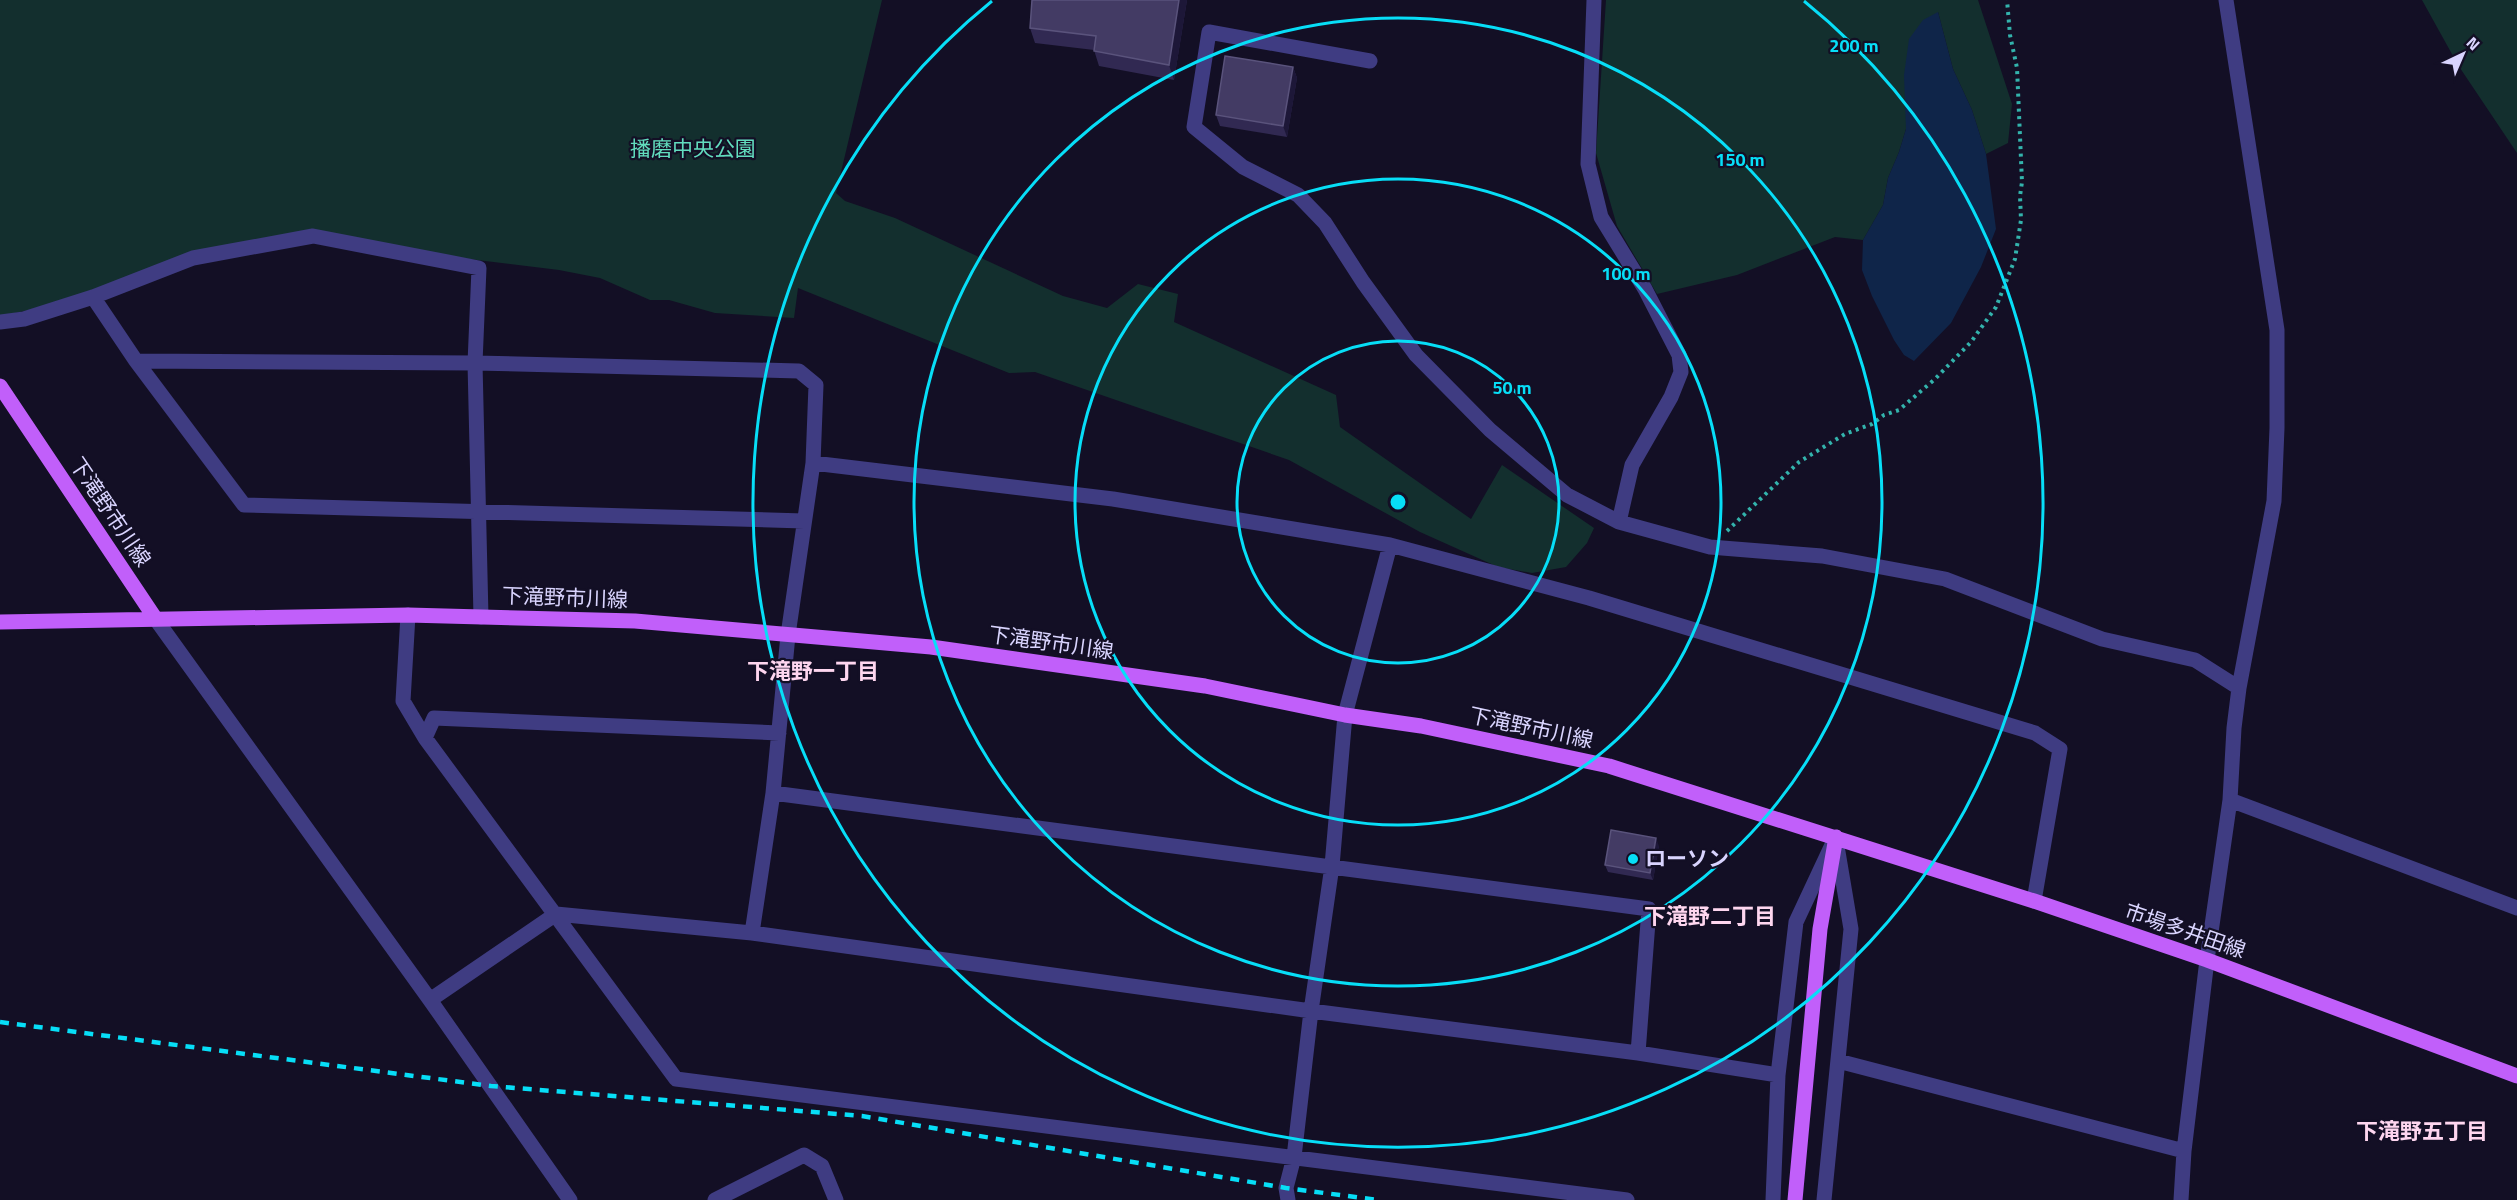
<svg xmlns="http://www.w3.org/2000/svg" width="2517" height="1200" font-family="'Titillium Web','Noto Sans JP',sans-serif">
<style>
.green{fill:#132f2e}
.water{fill:#0f2549}
.lines{fill:none;stroke-linecap:round;stroke-linejoin:round}
.path{stroke:#33b3ac;stroke-width:4;stroke-dasharray:3 4.5;stroke-linecap:butt}
.minor{stroke:#3f3c82;stroke-width:15}
.major{stroke:#c15ffa;stroke-width:15}
.rail{stroke:#07def7;stroke-width:4.5;stroke-dasharray:9 8;stroke-linecap:butt}
.wall{fill:#312952}
.shaded-wall{fill:#1d1738}
.building{fill:#433b64;stroke:#5a537c;stroke-width:1.5}
.ring{fill:none;stroke:#07def7;stroke-width:3}
.poi-dot{fill:#07def7;stroke:#130f25;stroke-width:2}
.labels{text-anchor:middle;stroke-width:4.5;stroke-linejoin:round;paint-order:stroke}
.park-label{font-size:21px;fill:#62dcbe;stroke:#130f25}
.street-label{font-size:21px;fill:#d9d4fe;stroke:#130f25}
.poi-label{font-size:21px;font-weight:bold;fill:#d9d4fe;stroke:#130f25;text-anchor:start}
.neighbourhood-label{font-size:22px;font-weight:bold;fill:#fed6ef;stroke:#130f25}
.centre{fill:#07def7;stroke:#130f25;stroke-width:3}
.ring-label{font-size:18px;text-anchor:middle;font-weight:bold;fill:#07def7;stroke:#130f25;stroke-width:4.5;stroke-linejoin:round;paint-order:stroke}
</style>
<rect width="100%" height="100%" fill="#130f25"/>
<!-- green -->
<path class="green" d="M0,0H882L836,193L845,201L895,218L1063,296L1107,308L1138,284L1178,294L1174,322L1336,395L1340,427L1471,519L1502,465L1594,528L1587,543L1566,567L1532,573L1498,567L1420,532L1289,460L1035,372L1009,373L798,288L794,318L715,313L669,300H650L600,278L559,270L387,249L313,236L193,258L93,297L0,316Z
M1606,0H1978L2012,104L2008,143L1986,154L1972,110L1953,69L1938,12L1906,110V129L1899,152L1888,178L1883,205L1863,240L1835,237L1737,275L1657,294L1617,226L1596,153Z
M2422,0H2517V153L2458,65Z"/>
<!-- water -->
<path class="water" d="M1938,12L1953,69L1972,110L1986,154L1996,229L1981,267L1951,323L1914,361L1904,355L1894,340L1872,296L1862,270L1863,240L1883,205L1888,178L1899,152L1906,129L1904,75L1909,39L1923,20Z"/>
<g class="lines">
<!-- path -->
<path class="path" d="M1727,531L1799,462L1845,434L1872,424L1884,415L1899,410L1935,379L1971,342L1996,307L2015,259L2021,220L2020,196L2022,182L2017,68L2010,35L2007,0"/>
<!-- minor -->
<path class="minor" d="M1594,0L1588,164L1601,217L1645,289L1679,355L1681,372L1671,397L1632,465L1619,522
M1370,61L1209,32L1194,127L1243,167L1298,195L1325,223L1363,282L1416,355L1490,430L1567,495L1619,522L1710,547L1822,556L1945,579L2102,639L2195,660L2239,688
M93,297L136,361
M0,322L24,319L93,297L193,258L313,236L479,268L475,363L481,617
M813,463L1113,499L1390,545L1589,598L2035,733L2060,749L2034,901
M408,615L403,701L425,738
M155,618L430,1000L570,1200
M779,733L434,718L425,738L676,1079L1627,1200
M773,793L1649,909L1638,1053
M2230,800L2517,908
M752,933L773,793L788,635L813,463L816,385L799,371L475,363L136,361L244,505L804,521
M430,1000L556,914L752,933L1311,1011L1638,1053L1778,1075
M1838,1061L2184,1151
M715,1200L804,1155L822,1166L836,1200
M1288,1200L1286,1188L1294,1157L1311,1011L1332,866L1345,715L1390,545
M1773,1200L1778,1075L1796,922L1832,845
M1824,1200L1851,929L1836,840
M2181,1200L2184,1151L2207,960L2230,800L2234,728L2239,688L2274,501L2277,428V330L2226,0"/>
<!-- major -->
<path class="major" d="M0,386L155,618
M0,622L408,615L635,621L931,647L1205,686L1345,715L1421,726L1609,766L2034,901L2207,960L2517,1076
M1795,1200L1820,929L1836,837"/>
<!-- rail -->
<path class="rail" d="M0,1022L491,1086L862,1116L1286,1188L1378,1200"/>
</g>
<!-- wall -->
<path class="wall" d="M1032,0H1187L1174,80L1099,66L1094,50L1035,43L1030,28Z
M1293,67L1297,78L1287,137L1220,126L1216,115Z
M1659,846L1653,880L1608,872L1605,865Z"/>
<!-- shaded-wall -->
<path class="shaded-wall" d="M1179,0H1187L1174,80L1169,65Z
M1293,67L1297,78L1287,137L1283,126Z
M1656,838L1659,846L1653,880L1650,873Z"/>
<!-- building -->
<path class="building" d="M1032,0H1179L1169,65L1094,51L1096,36L1030,28Z
M1225,56L1293,67L1283,126L1216,115Z
M1611,830L1656,838L1650,873L1605,865Z"/>
<!-- distance rings -->
<g class="ring">
<circle cx="1398" cy="502" r="161"/>
<circle cx="1398" cy="502" r="323"/>
<circle cx="1398" cy="502" r="484"/>
<path d="M1804 1A645 645 0 1 1 992 1"/>
</g>
<!-- markers -->
<circle class="poi-dot" cx="1633" cy="859" r="6"/>
<g class="labels">
<!-- park labels -->
<g class="park-label">
<text x="693" y="156">播磨中央公園</text>
</g>
<!-- street labels -->
<g class="street-label">
<text transform="translate(110 512) rotate(56)" y="7">下滝野市川線</text>
<text transform="translate(565 598) rotate(2)" y="7">下滝野市川線</text>
<text transform="translate(1051 643) rotate(8)" y="7">下滝野市川線</text>
<text transform="translate(1531 728) rotate(12)" y="7">下滝野市川線</text>
<text transform="translate(2185 931) rotate(19)" y="7">市場多井田線</text>
</g>
<!-- poi labels -->
<g class="poi-label">
<text x="1645" y="866">ローソン</text>
</g>
<!-- neighbourhood labels -->
<g class="neighbourhood-label">
<text x="813" y="679">下滝野一丁目</text>
<text x="1710" y="924">下滝野二丁目</text>
<text x="2422" y="1139">下滝野五丁目</text>
</g>
</g>
<circle cx="1398" cy="502" r="9" class="centre"/>
<g class="ring-label">
<text x="1854" y="52">200 m</text>
<text x="1740" y="166">150 m</text>
<text x="1626" y="280">100 m</text>
<text x="1512" y="394">50 m</text>
</g>
<!-- north arrow -->
<g transform="translate(2463 54) rotate(44)" stroke="#130f25" stroke-width="4.5" paint-order="stroke">
<path d="M0-4.5L10 22L0 15L-10 22Z" fill="#d9d4fe"/>
<text y="-9" font-size="16" font-weight="bold" text-anchor="middle" fill="#d9d4fe">N</text>
</g>
</svg>
